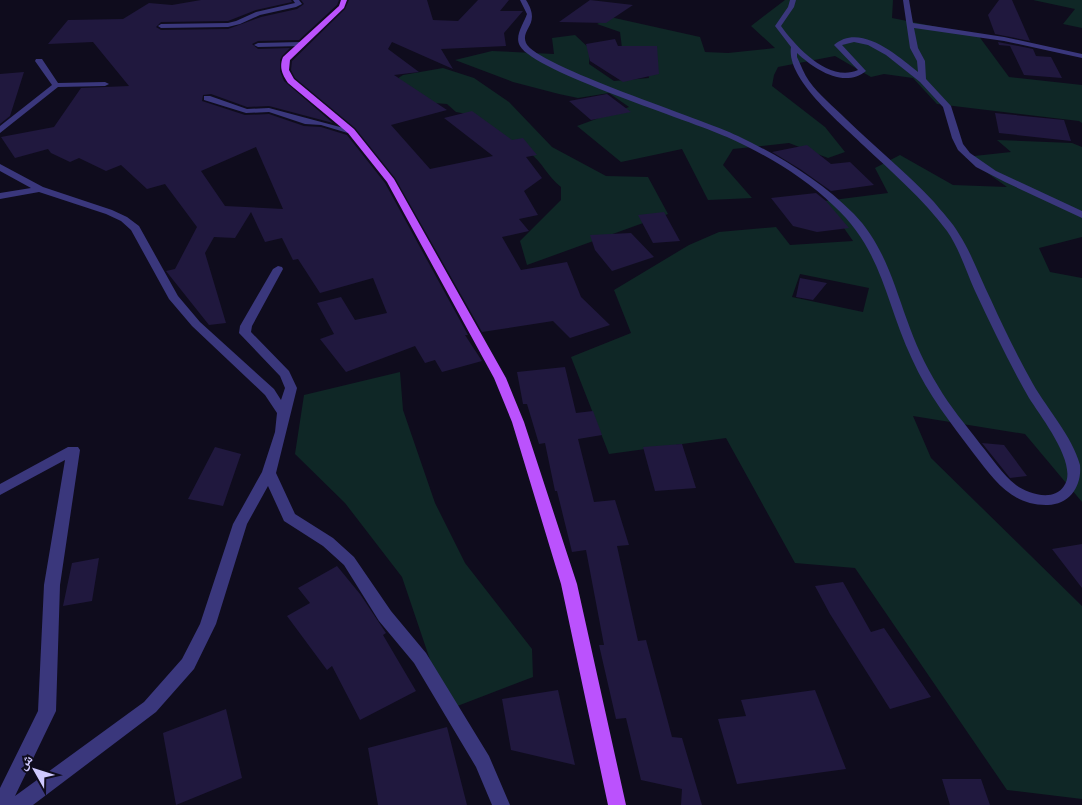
<svg xmlns="http://www.w3.org/2000/svg" width="1082" height="805" font-family="'Roboto Condensed','Noto Naskh Arabic',sans-serif">
<style>
.green{fill:#0f2726;fill-rule:evenodd}
.building{fill:#20183e;fill-rule:evenodd}
.lines{fill:none;stroke-linecap:round;stroke-linejoin:round}
.minor{fill:#3a377c;fill-rule:evenodd}
.major{fill:#bb52fd;fill-rule:evenodd}
</style>
<rect width="100%" height="100%" fill="#0f0c1d"/>
<!-- green -->
<path class="green" d="M785,0H893L892,18L978,35L1009,77L1082,85V123L1079,121L937,104L913,78L884,74L871,77L835,56L778,67L774,75L772,86L825,127L845,152L828,158L789,143L733,149L723,165L752,198L708,200L682,149L621,162L577,126L629,107L609,93L578,98L559,94L513,82L455,60L492,51L554,54L552,38L575,35L590,49L589,64L614,81L649,78L643,49L622,48L620,32L597,24L610,17L700,37L705,52L728,53L775,48L751,26Z
M1033,0H1082V28L1063,24L1075,9Z
M443,68L474,78L509,102L552,147L606,176L648,177L668,214L527,265L520,241L561,200V187C548,177 542,162 530,153C510,138 487,127 467,114L456,112L447,104L421,102L392,82L403,75Z
M997,140L1072,143L1082,147V237L1039,248L1050,272L1082,278V502L1025,434L913,416L931,458L1082,606V799L1007,790L855,568L795,563L726,438L609,454L571,357L631,333L614,290L689,245L719,232L776,227L790,245L853,241L825,201L888,193L875,168L900,155L953,185L1007,187L965,157L1011,152ZM800,274L869,288L863,312L792,297Z
M400,372L403,410L435,503L465,563L532,649L533,677L447,710L402,577L345,503L295,454L304,395Z"/>
<!-- building -->
<path class="building" d="M201,0H291L292,2L256,10L228,21L161,22L156,27L161,30L228,29L261,17L297,9L304,4L301,0H339L337,5L299,40L258,41L252,44L258,49L290,48L282,56L280,60V71L284,81L333,123L269,106L247,107L211,94L203,95L202,101L245,115L269,114L304,126L321,127L347,135L385,183L468,335H465L482,361L442,372L435,360L425,363L415,346L346,372L320,339L334,334L317,303L341,297L355,320L387,313L373,278L320,293L298,259L293,260L282,238L265,242L251,212L235,238L214,237L205,253L226,323L209,325L166,271L175,269L197,227L165,184L147,189L121,165L106,171L79,158L70,162L51,153L48,149L15,158L1,137L54,127L81,88L129,86L93,42L48,44L68,20L123,19L149,3L172,5ZM256,147L283,209L225,206L201,171Z
M349,0H427L433,20L458,21L478,0H509L500,11H523L504,33L506,46L441,49L453,69L392,42L388,49L419,72L394,75L447,110L391,125L430,169L493,156L444,118L472,111L512,140L523,138L537,155L526,157L542,178L524,191L538,215L519,219L529,231L502,237L521,270L567,262L581,297L610,325L570,338L553,321L482,332L395,178L355,128L295,78L291,70L292,61L345,9Z
M590,0L633,5L606,23L559,22Z
M999,0H1012L1030,41L995,34L988,15Z
M615,39L618,46H657L659,74L623,82L590,61L586,44Z
M998,42L1033,49L1036,56L1051,57L1062,78L1024,75L1010,46L999,45Z
M24,72L10,116L0,124V74Z
M607,94L631,112L591,120L569,101Z
M995,113L1064,120L1071,141L999,133Z
M807,145L831,164L850,162L874,185L831,191L800,169L772,152Z
M816,193L826,201L849,228L817,232L793,226L771,198Z
M664,212L680,241L653,243L638,215Z
M631,233L654,257L612,271L595,250L590,235Z
M800,278L827,283L813,300L796,297Z
M565,367L576,413L593,411L602,435L578,439L594,502L615,500L629,545L617,546L638,641L646,640L672,737L682,738L702,805H681L682,789L641,780L626,718L616,719L599,645H604L586,550L572,552L557,491H555L545,443L539,444L527,404H523L517,372Z
M982,443L1004,445L1027,476L1010,478Z
M682,444L696,488L655,491L643,447Z
M215,447L241,454L223,506L188,499Z
M1082,544V588L1052,549Z
M99,558L92,601L63,606L72,563Z
M337,566L360,594L386,633L383,635L416,691L360,720L332,666L327,670L287,616L310,603L298,588Z
M843,582L871,632L884,628L931,697L890,709L830,614L815,586Z
M558,690L575,765L511,750L502,699Z
M815,690L846,769L737,784L718,719L746,716L741,700Z
M226,709L242,778L176,805L163,733Z
M447,727L467,805H378L368,748Z
M942,779H981L990,805H950Z"/>
<g class="lines">
<!-- minor -->
<path class="minor" d="M293,0H299L302,4L296,7L260,15L240,24L228,27L161,28L158,26L161,24L228,23L236,21L256,12L295,3Z
M520,0H526C542,25 520,28 526,43C536,66 706,120 738,136C780,156 821,181 854,214C883,244 893,281 907,320C915,343 925,365 938,386C950,407 966,425 981,445C992,458 1002,474 1016,485C1028,494 1054,502 1064,486C1079,465 1041,417 1029,398C1009,363 992,327 975,291C966,271 959,248 947,231C923,199 892,172 863,145C841,123 786,80 791,47L775,26L788,7L790,0H796L794,7L781,26C796,47 829,83 858,70L834,45C860,22 898,56 918,72L917,61L910,48L903,0H909L913,23L1004,37L1082,54V58L1004,41L914,28L918,48L925,61L926,79L951,106L963,144L970,153L996,171L1082,211V218L1005,182L976,167L958,150L952,138L943,107L920,82L886,55L868,45L854,42L842,45L866,71C844,89 814,69 797,53V57C801,65 804,74 809,81C819,95 834,107 846,119C875,147 907,173 934,202C942,212 953,223 959,234C972,254 980,278 991,300C1004,329 1018,357 1033,384C1048,410 1072,436 1080,465C1082,487 1069,504 1048,505C1012,506 994,480 974,454C951,423 928,395 912,359C885,302 883,251 834,206C804,177 765,154 727,137C692,121 535,72 520,46C514,36 524,23 527,14Z
M301,42H304V46L258,47L254,45L258,43Z
M36,59H42L58,83L105,82L109,84L105,86L58,87L0,133V126L52,85L35,61Z
M204,96H210L247,109L269,108L355,131L351,134L321,125L305,124L269,112L246,113L204,100Z
M0,164L43,187L112,210L127,217L139,226L178,296L200,322L274,389L281,400L285,388L280,376L239,333L240,326L273,269L278,266L282,267L283,269L252,326L251,332L289,371L297,388L276,473L295,514L333,538L354,557L391,611L426,653L489,756L510,805H492L476,767L414,663L379,621L344,565L323,546L284,521L268,486L247,524L216,624L194,669L156,712L33,805H0V788L38,711L44,585L65,460L0,495V484L68,447H78L80,450L60,585L56,711L15,796L144,702L182,659L200,624L233,524L262,472L275,432L277,413L265,395L192,326L169,299L131,230L121,221L106,214L39,192L0,199V193L31,188L0,171Z"/>
<!-- major -->
<path class="major" d="M341,0H347L344,8L290,60L289,70L294,79L354,129L394,179L506,378L524,422L577,584L626,805H608L561,584L512,422L494,378L387,182L348,133L288,83C282,74 279,67 283,57L339,6Z"/>
</g>
<!-- north arrow -->
<g transform="translate(35 770) rotate(309)" stroke="#0f0c1d" stroke-width="4" paint-order="stroke">
<path d="M0-4L9 19L0 12L-9 19Z" fill="#cfc9fe"/>
<text y="-8" font-size="14" font-weight="bold" text-anchor="middle" fill="#cfc9fe">ش</text>
</g>
</svg>
